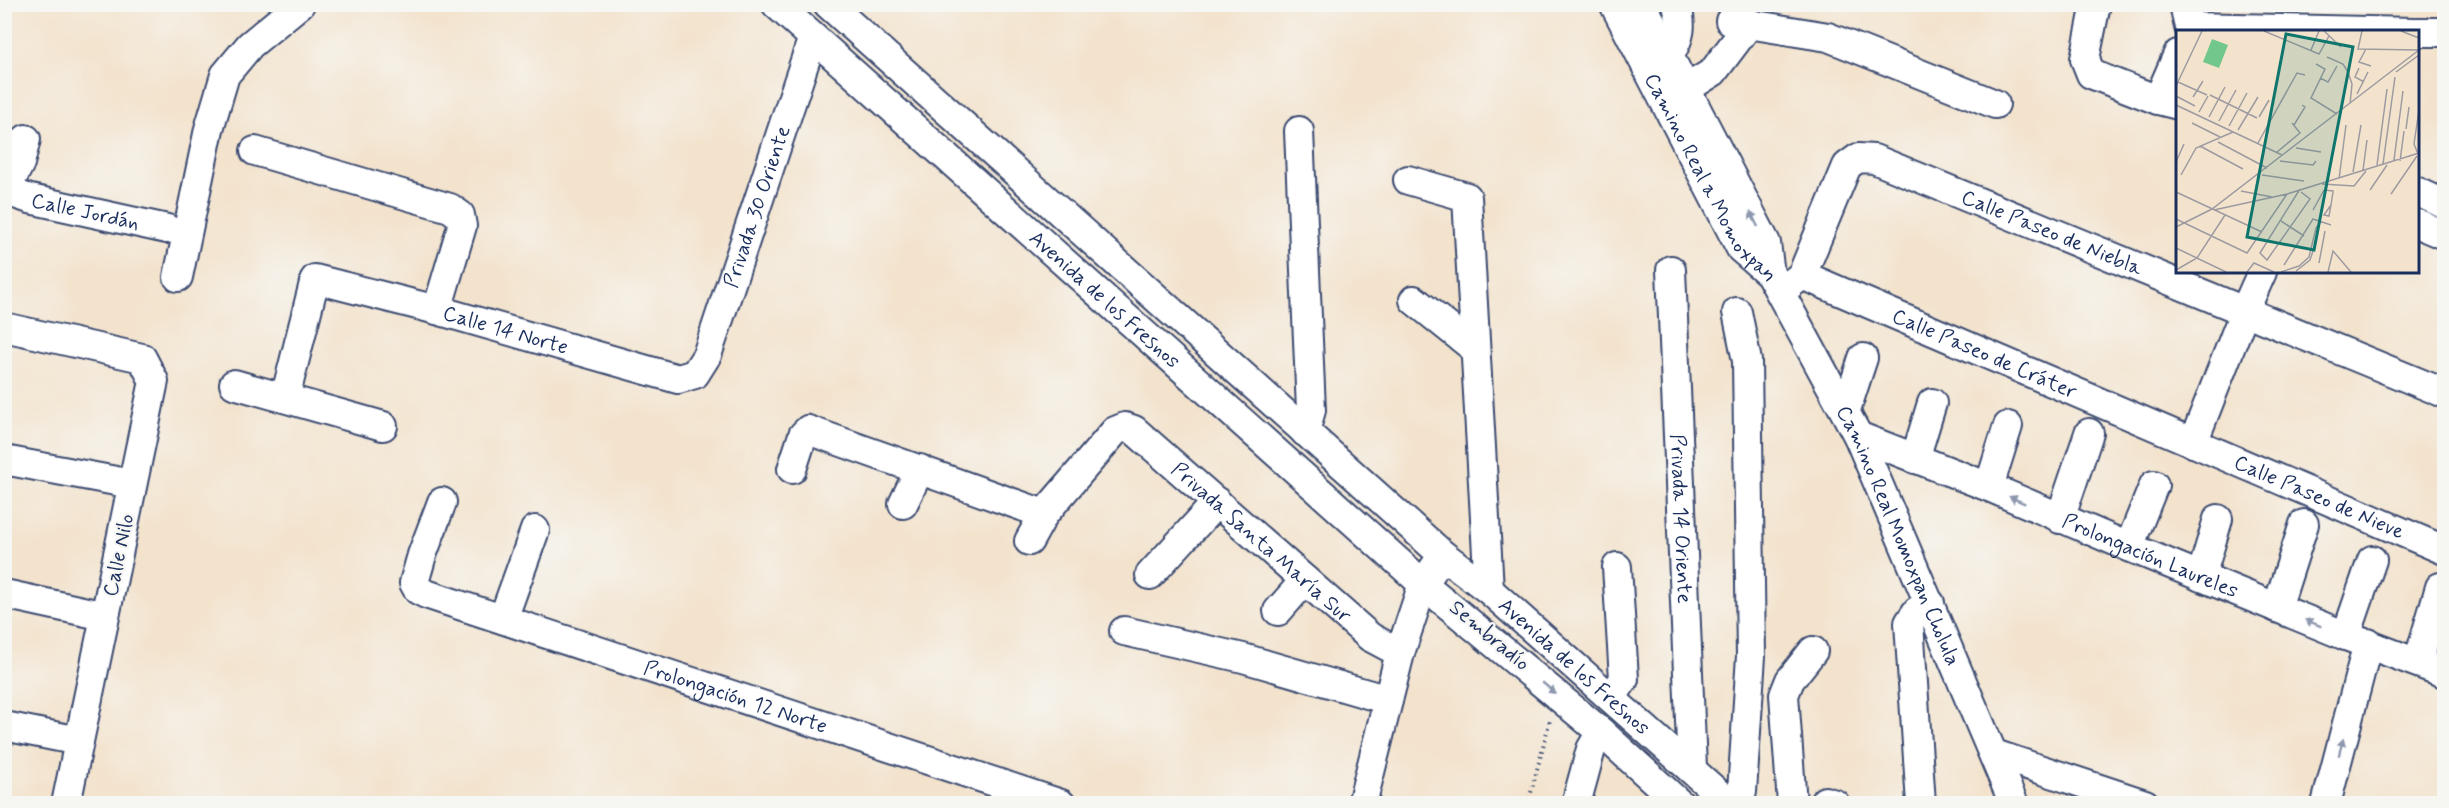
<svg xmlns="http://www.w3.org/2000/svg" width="2449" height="808" font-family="Mynerve,sans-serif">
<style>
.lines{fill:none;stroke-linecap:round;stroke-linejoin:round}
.minor-casing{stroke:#3b4a6f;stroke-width:32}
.path{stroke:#3b4a6f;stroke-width:4;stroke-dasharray:1.5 4.5;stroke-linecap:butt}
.minor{stroke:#fff;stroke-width:28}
.oneway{fill:#8d97ae}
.labels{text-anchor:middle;stroke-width:4.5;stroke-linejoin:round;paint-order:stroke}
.street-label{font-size:21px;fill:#1b2f5e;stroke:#f6f6f2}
.inset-road{fill:none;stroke:#9d9ba1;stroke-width:1.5}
.view{fill:#0f766e;fill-opacity:0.15;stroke:#0f766e;stroke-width:3}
.inset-edge{fill:none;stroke:#1b2f5e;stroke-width:3}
</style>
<rect width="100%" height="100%" fill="#f6f6f2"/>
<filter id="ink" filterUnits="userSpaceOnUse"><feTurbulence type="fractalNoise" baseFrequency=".0167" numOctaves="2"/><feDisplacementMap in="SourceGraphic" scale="12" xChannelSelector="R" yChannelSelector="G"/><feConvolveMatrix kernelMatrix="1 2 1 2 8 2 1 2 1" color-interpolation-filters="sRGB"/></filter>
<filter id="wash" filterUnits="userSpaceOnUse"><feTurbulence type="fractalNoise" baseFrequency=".008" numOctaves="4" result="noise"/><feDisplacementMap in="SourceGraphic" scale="24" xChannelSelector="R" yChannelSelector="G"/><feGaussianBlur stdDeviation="1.35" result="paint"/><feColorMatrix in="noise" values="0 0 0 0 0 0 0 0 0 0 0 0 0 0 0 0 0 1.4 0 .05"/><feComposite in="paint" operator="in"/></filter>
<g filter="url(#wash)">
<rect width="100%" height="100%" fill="#f3e3cd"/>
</g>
<g filter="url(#ink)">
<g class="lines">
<defs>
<g id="minor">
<path id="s1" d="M776,4L1423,584L1601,732L1680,804"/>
<path d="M828,4L1443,555"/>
<path id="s2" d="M1614,4L1741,249L1770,274L1858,436L2014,804"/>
<path d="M1642,4L1766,243L1770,274"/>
<path d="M2096,4L2085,59L2091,74L2158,100L2178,105"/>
<path d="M2184,4L2189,27L2414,32"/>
<path d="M1730,21L1828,37L1995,104"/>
<path d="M2418,32H2444"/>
<path d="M1669,56C1681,36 1682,27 1677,4"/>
<path d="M1686,89L1713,72L1750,23"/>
<path d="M2158,100L2178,54"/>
<path d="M1299,131L1311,410L1305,432"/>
<path d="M255,151L450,208L460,215L462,226L437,310"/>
<path d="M1408,180L1467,197L1489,590"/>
<path id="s3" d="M6,191L30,199L167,229"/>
<path d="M2418,192L2444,204"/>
<path d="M4,194L20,163L26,139"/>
<path d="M2418,224L2444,235"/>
<path id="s4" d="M1671,270L1692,768"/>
<path id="s5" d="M1802,275L1847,166L1858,158L1874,159L2444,393"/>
<path d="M178,277L209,129L225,75L250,45L300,4"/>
<path id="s6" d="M1787,287L1802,275L2444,550"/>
<path d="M1414,300L1475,349"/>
<path d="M4,327L142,358L154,381L66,804"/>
<path d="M234,384L383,426"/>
<path id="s7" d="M285,398L315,279L437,310L678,379L695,374L707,355L813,37"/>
<path d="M1846,410L1863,358"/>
<path id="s8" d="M1858,436L1989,487L2129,547L2346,636L2444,673"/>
<path d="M2193,443L2245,310L2262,272"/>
<path d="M1915,459L1932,403"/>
<path d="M4,460L132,484"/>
<path d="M792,469L803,435L808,430L1044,514"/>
<path d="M1989,487L2008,426"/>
<path id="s9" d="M442,502L422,555L414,583L418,590L426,594L1061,804"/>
<path d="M903,504L920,469"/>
<path d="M2060,519L2089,433"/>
<path id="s10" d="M1029,541L1044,514L1115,431L1125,427L1134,430L1370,637L1400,653"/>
<path d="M2129,547L2154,485"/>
<path d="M1150,575L1217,502"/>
<path d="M2201,577L2218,519"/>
<path d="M4,594L105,616"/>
<path d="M2277,608L2304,524"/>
<path d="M1278,611L1305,580"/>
<path d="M503,619L535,530"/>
<path d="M1124,631L1243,658L1388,700"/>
<path d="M2346,636L2372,560"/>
<path d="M2418,662L2440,587"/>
<path d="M1611,698L1624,679L1617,567"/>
<path d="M4,726L79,741"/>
<path d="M1994,754L2145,804"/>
<path d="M1825,801L1835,804"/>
<path id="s11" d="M1362,804L1400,653L1423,584L1443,555L1489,590L1730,804"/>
<path d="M1576,804L1591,749L1601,732"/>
<path d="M1734,804L1742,792L1751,656L1747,361L1737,312"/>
<path d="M1792,804L1784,695L1790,680L1813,651"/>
<path d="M1921,804L1909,623L1917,611L1930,603"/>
<path d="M2326,804L2368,643"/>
</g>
</defs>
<!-- minor casing -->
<use href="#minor" class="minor-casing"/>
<!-- path -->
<path class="path" d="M1528,804L1550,720"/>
<!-- minor -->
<use href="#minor" class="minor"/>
</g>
<!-- one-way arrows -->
<defs><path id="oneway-solid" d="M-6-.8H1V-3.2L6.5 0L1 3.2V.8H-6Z" transform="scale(1.5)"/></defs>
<g class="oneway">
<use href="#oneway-solid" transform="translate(1754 219) rotate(-117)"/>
<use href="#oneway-solid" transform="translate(2017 500) rotate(-156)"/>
<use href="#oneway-solid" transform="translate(2313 623) rotate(-158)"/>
<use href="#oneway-solid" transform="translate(1549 688) rotate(40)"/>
<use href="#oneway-solid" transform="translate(2341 747) rotate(-75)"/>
</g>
</g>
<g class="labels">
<!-- street labels -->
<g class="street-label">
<text dy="7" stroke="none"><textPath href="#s2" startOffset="200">Camino Real a Momoxpan</textPath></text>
<text dy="7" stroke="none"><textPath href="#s7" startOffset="696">Privada 30 Oriente</textPath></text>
<text dy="7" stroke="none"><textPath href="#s3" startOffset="82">Calle Jordán</textPath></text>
<text dy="7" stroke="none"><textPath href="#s5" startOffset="340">Calle Paseo de Niebla</textPath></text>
<text dy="7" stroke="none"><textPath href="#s1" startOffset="442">Avenida de los Fresnos</textPath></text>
<text dy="7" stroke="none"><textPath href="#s7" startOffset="320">Calle 14 Norte</textPath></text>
<text dy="7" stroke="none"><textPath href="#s6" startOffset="218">Calle Paseo de Cráter</textPath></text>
<text dy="7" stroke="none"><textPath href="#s6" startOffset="582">Calle Paseo de Nieve</textPath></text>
<text dy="7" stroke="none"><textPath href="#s4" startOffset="249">Privada 14 Oriente</textPath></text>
<text dy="7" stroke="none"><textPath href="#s2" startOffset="606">Camino Real Momoxpan Cholula</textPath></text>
<text dy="7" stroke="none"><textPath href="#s10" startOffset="330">Privada Santa María Sur</textPath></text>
<text transform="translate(118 555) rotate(-78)" y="7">Calle Nilo</text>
<text dy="7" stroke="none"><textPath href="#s8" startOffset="316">Prolongación Laureles</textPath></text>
<text transform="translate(1490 635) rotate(40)" y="7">Sembradío</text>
<text dy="7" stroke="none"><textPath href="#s11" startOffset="436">Avenida de los Fresnos</textPath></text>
<text dy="7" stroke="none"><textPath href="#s9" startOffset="429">Prolongación 12 Norte</textPath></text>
</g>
</g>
<!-- overview -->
<g transform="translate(2176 30)">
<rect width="243" height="243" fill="#f3e3cd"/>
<path d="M36,9L52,15L43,38L27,32Z" fill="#72c78c"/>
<path class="inset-road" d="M88,1L143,24L153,6M148,1L165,17M186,1L182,19L243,20M225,1L243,8M190,19L183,32L195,36M135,20L143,1M151,27L167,34L172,42L176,54L174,74M140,34L149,39L135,68L161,84M183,38L179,47L188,52M220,42L243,25M144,48L152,52L161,36M2,52L31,65M0,56L26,1M181,64L192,42M34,65L81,88M0,66L19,76M17,67L27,51M0,75L106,125M23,82L32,66M33,87L49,57M83,87L93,70M43,91L60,60M16,93L44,107M118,95L129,77L126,75M53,96L71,63M230,99L233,77M62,100L82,67M42,112L91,138M82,113L121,43L129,45M24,116L67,139M120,118L145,122M101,122L124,103L116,93M242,124L238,114L243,80M218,130L227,61M104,131L137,135L140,131M224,131L228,101M0,132L8,114M207,134L219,47M201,135L211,59M187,140L191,110M177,142L185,95M5,145L20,118L57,102M86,145L128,151M163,149L170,95M146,154L178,156L190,141M124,159L84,223L91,230L134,169L125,162M148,160L157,161V162L155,175L153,186L148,185L155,175M194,160L211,135M65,161L96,167M0,162L86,202M215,164L241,126M38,180L111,164L243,123M137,180L148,160M0,189L71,223L111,164M105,191L128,206M0,197L36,179L243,20M0,218L50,242M143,233L149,201M108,235L137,189L155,195M0,240L21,228L49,185M120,241L134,230L137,221M71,242L78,233L98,242M105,242L123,236L133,227L140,198L145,191M152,242L157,221L175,242"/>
<path class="view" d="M110,4L177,17L138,220L71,207Z"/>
<rect width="243" height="243" class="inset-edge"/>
</g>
<!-- margin -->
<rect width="2449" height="808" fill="none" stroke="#f6f6f2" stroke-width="24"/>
</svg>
